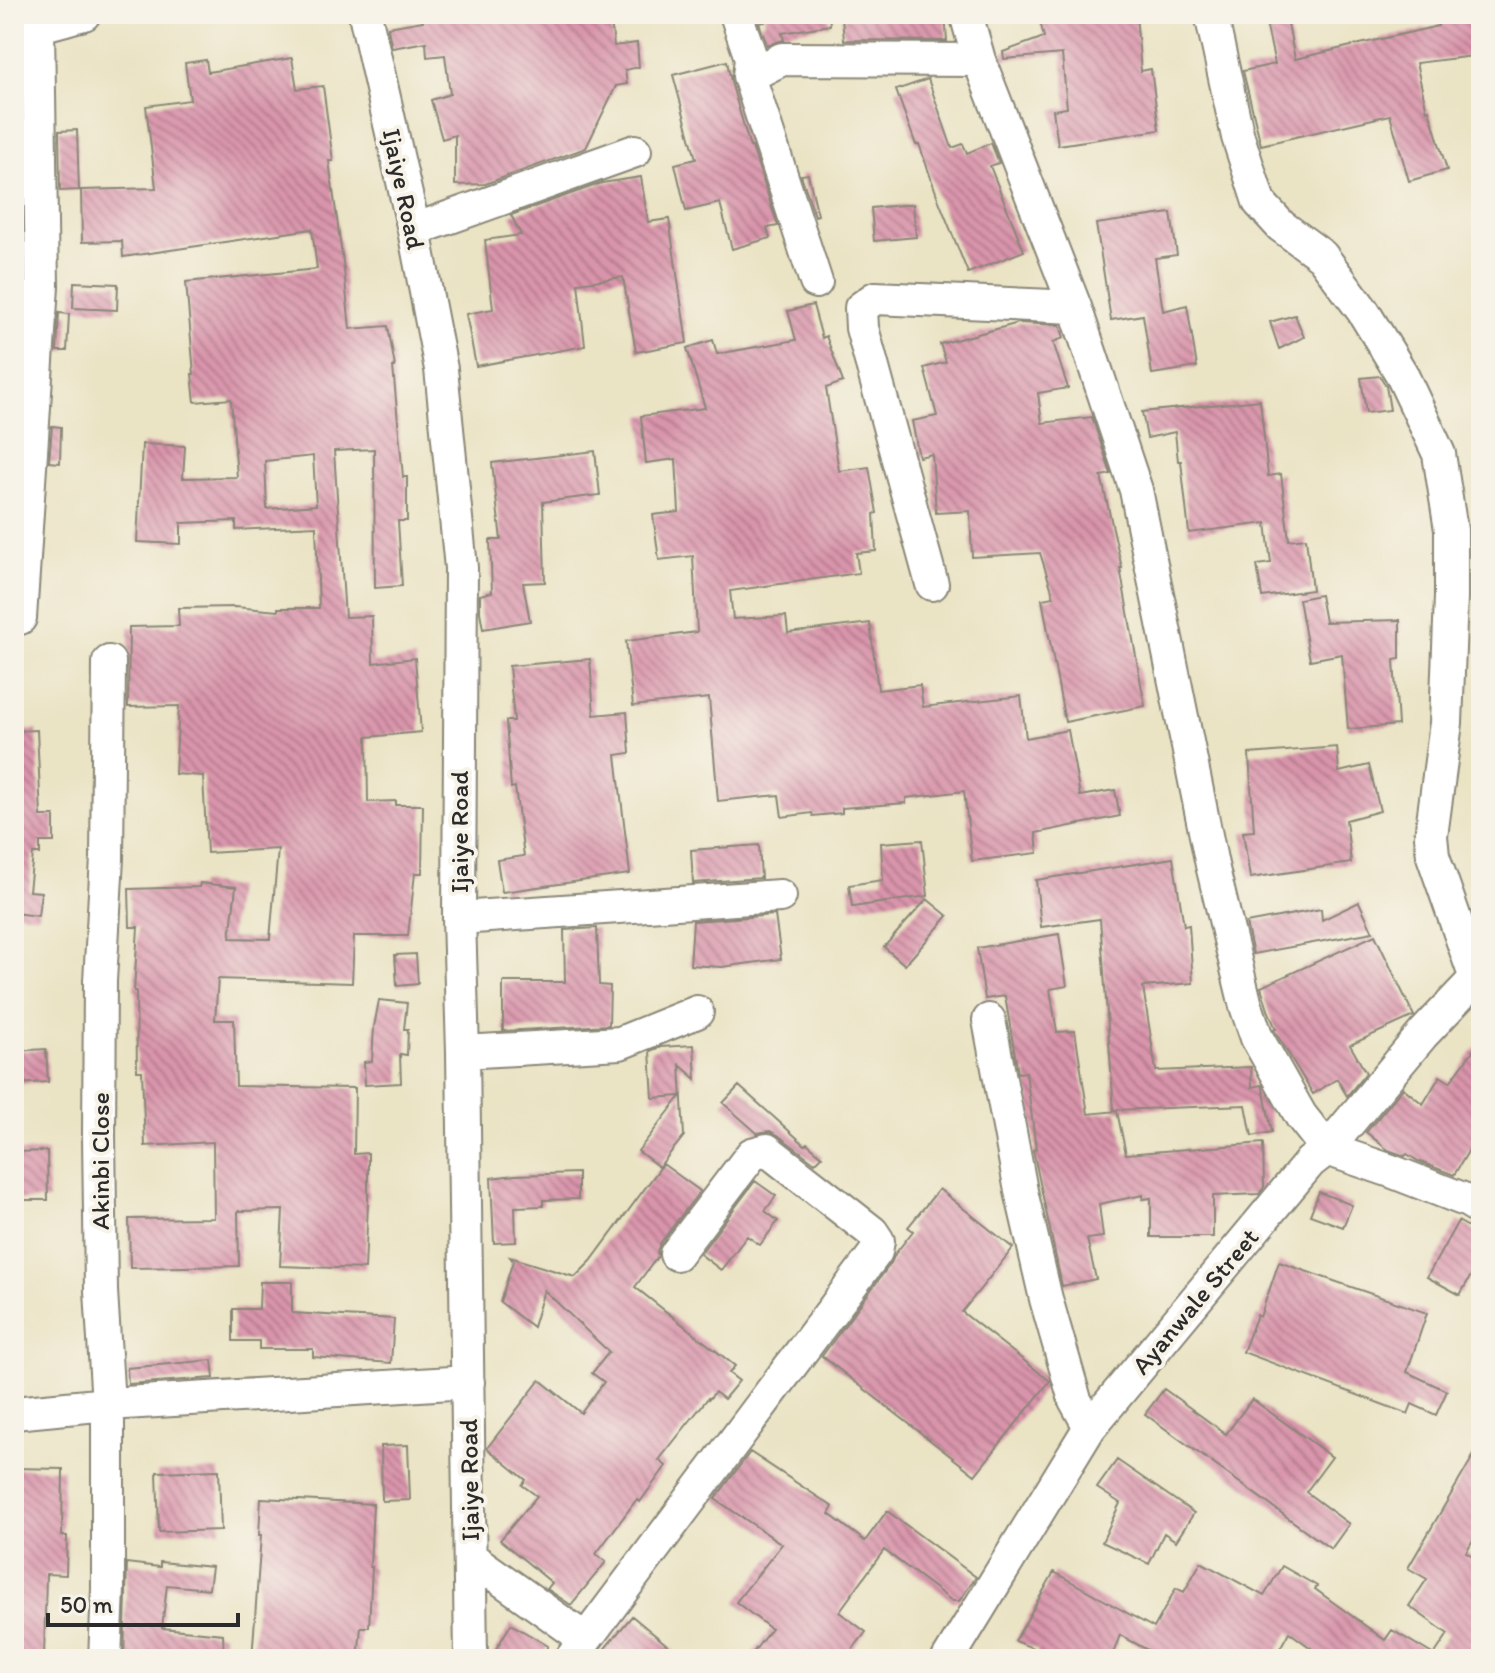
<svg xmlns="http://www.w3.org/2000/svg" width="1495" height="1673" font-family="Itim,sans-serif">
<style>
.building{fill:url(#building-back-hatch);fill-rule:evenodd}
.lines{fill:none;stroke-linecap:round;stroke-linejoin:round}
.minor-casing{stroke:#8a8778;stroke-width:36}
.minor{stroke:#fff;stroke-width:32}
.labels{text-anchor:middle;stroke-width:8;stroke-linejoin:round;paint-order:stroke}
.street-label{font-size:26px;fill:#2b2b2b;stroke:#f7f3e8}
</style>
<defs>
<pattern id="building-back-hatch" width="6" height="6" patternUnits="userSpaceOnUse" patternTransform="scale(2)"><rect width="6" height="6" fill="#d994ab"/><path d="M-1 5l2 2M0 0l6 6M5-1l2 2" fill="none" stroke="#b0798b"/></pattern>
</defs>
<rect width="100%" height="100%" fill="#f7f3e8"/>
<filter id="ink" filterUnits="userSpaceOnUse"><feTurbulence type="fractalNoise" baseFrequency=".0125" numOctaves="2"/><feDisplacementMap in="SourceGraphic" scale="16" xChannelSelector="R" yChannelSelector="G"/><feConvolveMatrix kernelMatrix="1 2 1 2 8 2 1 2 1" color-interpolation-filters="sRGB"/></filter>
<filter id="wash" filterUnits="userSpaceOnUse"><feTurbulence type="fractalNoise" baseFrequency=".006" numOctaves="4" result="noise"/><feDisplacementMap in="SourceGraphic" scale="32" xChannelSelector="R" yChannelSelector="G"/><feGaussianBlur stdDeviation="1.8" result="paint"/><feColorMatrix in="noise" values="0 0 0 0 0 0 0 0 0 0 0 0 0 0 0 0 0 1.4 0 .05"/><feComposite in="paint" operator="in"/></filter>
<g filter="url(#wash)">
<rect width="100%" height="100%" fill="#eae3c4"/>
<g id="blocks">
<!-- building -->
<path class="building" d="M423,14H610L614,46L637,43L639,67L625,70L627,84L616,86L586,148L485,184L455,185V135L442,139L431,100L450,94L445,55L427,57L426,42L392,48L388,29V27L423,21Z
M764,14H829L830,25L782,33L784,40L767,45L759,23L765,22Z
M898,14H945L947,41L844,40L842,18Z
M1038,14H1074L1075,21L1136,15L1141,71L1151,69L1159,130L1058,145L1053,110L1067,108L1062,54L1004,59L1003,52L1044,37Z
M1437,14H1481V55L1416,63L1427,111L1429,110L1447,170L1409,181L1390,115L1261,145L1243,71L1275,64L1266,23L1287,19L1295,59L1438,26Z
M292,58L297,89L323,86L333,161H329L344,270L350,329L388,326L395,367H393L403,477H407V521H398L402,586L375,588L374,449L334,451L345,617L372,616L373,663L415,658L421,732L367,737L368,802L396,801V805H423L422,873H415L408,936H354L352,983L218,979L215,1020H234L236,1086L355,1088L354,1154L368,1153V1203L365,1269L280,1266L283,1210L238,1211L239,1266L130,1268L129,1219L214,1218L213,1142L145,1146L142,1071H137L136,991H134L138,927H130L129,889L199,887L200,883L236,887L230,938L270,939L278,849L207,853L203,776L175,774L179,706L128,707L129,627L179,626L178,608L235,607L278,611V608H319L316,526L236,530V521L181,523V544L137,542L142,444L185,446L183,478L237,477L231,399L195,402L192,374H194L186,282L317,269L312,229L123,257L122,241L82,242L81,190L156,188L146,106L190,100L185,63L206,60L208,72ZM313,456L316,505L267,509L265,461Z
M727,61L731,82L750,147H752L778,226L767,228L770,238L732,249L720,203L686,211L675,164L696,159L673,75Z
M928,79L952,148L963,144L967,153L991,143L999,163L990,166L1024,251L968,273L939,201L919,144L916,145L896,90Z
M77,130L79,190L60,191L59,131Z
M808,174L818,215L815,216L801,175Z
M641,177L648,222L669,219L687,343L636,352L623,277L578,283L585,346L476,366L466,314L493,309L485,240L521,235L511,215L602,183Z
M913,204L916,237L874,241L871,208Z
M1171,213L1177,255L1155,258L1163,311L1187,305L1197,367L1152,374L1143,315L1111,320L1096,224Z
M74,282L118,284L117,310L73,308Z
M813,305L822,338L826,336L843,382L826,388L839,471L869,467L877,513L874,514L876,551L856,553L859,573L730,591L733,619L786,616L788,633L870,623L878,690L920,685L923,707L1021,696L1026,738L1068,730L1080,796L1115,790L1120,816L1036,833L1038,853L972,861L964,791L906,798V803L842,808V813L813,816L812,813L782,817L779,795L718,801L709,698L633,706L626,641L697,632L693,556L659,560L653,515L679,512L676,459L646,463L641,416L705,408L687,348L713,340L717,354L796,340L788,311Z
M59,313L69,314L67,351H57Z
M1295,315L1304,337L1279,349L1270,322Z
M1019,323L1060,325L1064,338L1053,342L1068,388L1038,393L1042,423L1092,417L1111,474L1101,476L1122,568H1120L1145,706L1065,722L1042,599L1054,597L1040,553L972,557L970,511L936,513L932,454L919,457L912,421L937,416L924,368L946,362L940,344Z
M1380,376L1386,386L1390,410L1366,413L1361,378Z
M1260,400L1268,476L1281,474L1289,540L1306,538L1312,590L1262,597L1257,565L1271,563L1266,523L1189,533L1181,461H1178L1175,432L1147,438L1142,412Z
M52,426L61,427L60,463L49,462Z
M595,451L600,495L543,502L545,582L523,583L530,621L483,629L480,612V595L492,592L490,540H501L492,463Z
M1320,595L1325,622L1400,620V659L1394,660L1398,725L1348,729L1342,654L1310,660L1299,599Z
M590,659L594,715L627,712L630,753L616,755L630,874L502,892L497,860L524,856L515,787L511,788L506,721H514L509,666Z
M37,730L41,816H54V842H40V854H33L29,891L41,892L38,916L14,913V731Z
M1337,747L1339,772L1369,765L1380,811L1346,820L1351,863L1250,878L1243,832L1254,831L1249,754Z
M922,840L928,896L852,907L849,885L883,880L881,843Z
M759,845L761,878L693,883L691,850Z
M1173,858L1184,926L1189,925L1193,983L1143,987L1156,1071L1251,1067L1252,1087L1262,1085L1263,1088L1272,1132L1252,1136L1246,1105L1114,1110L1100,919L1041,927L1036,880Z
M927,899L948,916L905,965L884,947Z
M1359,902L1373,932L1253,954L1246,923L1321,909L1322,920Z
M775,915L781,959L722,967L690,965L693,921Z
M597,928L599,985L610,986L609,1025L503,1031V982H565L564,930Z
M1059,934L1067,986L1050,989L1057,1032L1075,1031L1088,1114L1117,1111L1126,1154L1263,1143L1264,1187L1259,1194L1213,1196V1237H1151V1198L1143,1199V1195L1099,1204L1103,1237L1087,1239L1096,1279L1062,1286L1033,1150L1036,1149L1026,1072L1018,1073L1005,996L985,999L977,948Z
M1375,935L1414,1016L1350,1045L1366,1073L1347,1096L1337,1079L1313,1094L1274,1030L1276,1029L1268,1010L1261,987Z
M416,954L418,984L397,986L395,955Z
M379,1000L407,1003L404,1029H408L407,1055L400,1054L401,1083L365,1085L364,1062L372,1061L374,1027Z
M1481,1040V1158L1469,1150L1454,1175L1418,1161L1407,1154L1405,1156L1388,1150L1366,1132L1403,1088L1423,1104L1440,1076L1450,1082Z
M694,1045L696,1079L680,1065L684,1136L659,1167L638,1151L681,1096L653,1098L650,1051L660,1047Z
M46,1049L48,1082L14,1084V1051Z
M739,1086L805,1145L807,1143L822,1156L815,1163L778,1135L770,1131L757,1133L723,1103Z
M47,1151L48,1200H14V1152Z
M663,1164L700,1191L661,1242L657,1251L658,1256L635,1287L735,1366L729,1373L739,1381L724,1399L715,1392L709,1399L708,1398L659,1460L666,1466L640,1502L637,1499L596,1554L606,1562L571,1605L547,1589L552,1583L500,1540L537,1496L522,1485L526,1480L487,1448L540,1380L581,1413L604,1382L592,1373L609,1352L544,1290L533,1327L500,1302L513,1261L510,1257L575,1277L591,1261Z
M578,1173V1199L543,1200V1206L515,1207L516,1242L494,1243L491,1178L515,1175Z
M755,1181L776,1196L765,1211L778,1221L760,1245L747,1236L721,1270L700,1254Z
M939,1189L1013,1248L962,1312L1050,1381L975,1475L822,1356L891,1263L895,1254L913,1231L908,1227Z
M1319,1192L1352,1205L1343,1227L1310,1215Z
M1458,1221L1481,1234V1258L1460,1295L1427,1277Z
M1279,1262L1427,1313L1407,1372L1447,1391L1436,1415L1412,1404L1408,1414L1243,1352L1257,1315L1260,1317Z
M260,1282H292V1313L394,1319L391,1363L313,1357V1349H259V1341H233V1309H259Z
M212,1360L214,1378L128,1384L127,1368Z
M1164,1389L1226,1434L1252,1399L1332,1457L1306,1492L1349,1524L1331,1549L1145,1414Z
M1481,1443V1526L1466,1552L1481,1561V1659H1326L1289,1632L1274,1659H1164L1120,1635L1111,1659H1035L1038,1650L1015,1641L1054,1572L1154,1628L1176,1588L1184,1592L1201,1562L1264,1596L1282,1566L1317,1586L1315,1589L1385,1640L1392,1630L1434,1655L1448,1634L1409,1606L1427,1579L1408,1568Z
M408,1445L410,1500L382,1501L381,1446Z
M750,1452L833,1507L829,1514L865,1541L887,1511L976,1577L959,1601H952L884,1550L839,1612L866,1632L845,1659H748L771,1629L736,1602L782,1544L715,1499Z
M1117,1460L1194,1513L1176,1541L1164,1533L1149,1564L1102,1542L1120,1503L1097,1488Z
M14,1468L63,1469L62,1536H67L66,1575L46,1574L44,1659H14Z
M219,1470L221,1530L159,1532L157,1472Z
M261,1498L373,1504L370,1567H372L369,1627H361L358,1659H252L261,1535H259Z
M160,1562L212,1567L209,1589L167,1585L162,1628L223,1634L224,1659H124L127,1563L160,1567Z
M632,1616L684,1659H596Z
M511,1624L548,1646L540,1659H490Z"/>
</g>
</g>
<g filter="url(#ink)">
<use href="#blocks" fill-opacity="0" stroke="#8a8778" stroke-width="2"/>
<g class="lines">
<defs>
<path id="minor" d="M365,14L414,230L441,369L461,568L459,918L463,1052L471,1659
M736,14L751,58L749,76L816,282
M966,14L979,60L1075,307L1136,490L1212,865L1246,1006L1257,1038L1301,1116L1327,1149L1391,1171L1468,1201L1481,1209
M1211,14L1238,137L1259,202L1281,226L1322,256L1363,311L1401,373L1439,454L1451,530V597L1446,723L1431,836L1433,856L1476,979
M14,30C38,28 60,20 84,14
M749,76L782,59L979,60
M414,230L635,151
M932,584L862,328L861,308L875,298L1075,307
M20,618L42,286L38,28
M459,918L780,896
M989,1020L1021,1191L1046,1299L1075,1400L1090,1427
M463,1052L620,1043L697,1012
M14,1413L108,1404L468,1382
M470,1557L585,1639
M105,1659L108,1589V1404L101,1291L99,1136L100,981L107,858L109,662
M571,1659L876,1252L878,1241L872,1232L767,1150L752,1154L676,1254
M948,1659L1090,1427L1310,1162L1327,1149L1423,1034L1481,973"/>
</defs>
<!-- minor casing -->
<use href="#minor" class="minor-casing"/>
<!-- minor -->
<use href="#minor" class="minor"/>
</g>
</g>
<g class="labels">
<!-- street labels -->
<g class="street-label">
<text transform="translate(404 189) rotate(78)" y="9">Ijaiye Road</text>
<text transform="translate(459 832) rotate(-90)" y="9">Ijaiye Road</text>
<text transform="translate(100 1161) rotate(-90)" y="9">Akinbi Close</text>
<text transform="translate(1195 1301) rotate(-50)" y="9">Ayanwale Street</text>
<text transform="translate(469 1480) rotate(-91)" y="9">Ijaiye Road</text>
</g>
</g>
<!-- margin -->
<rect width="1495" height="1673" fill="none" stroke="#f7f3e8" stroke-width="48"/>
<!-- scale -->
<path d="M48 1613v12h190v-12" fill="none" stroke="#2b2b2b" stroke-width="4"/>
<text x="60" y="1613" font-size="24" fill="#2b2b2b" stroke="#f7f3e8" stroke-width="6" paint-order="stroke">50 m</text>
</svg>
